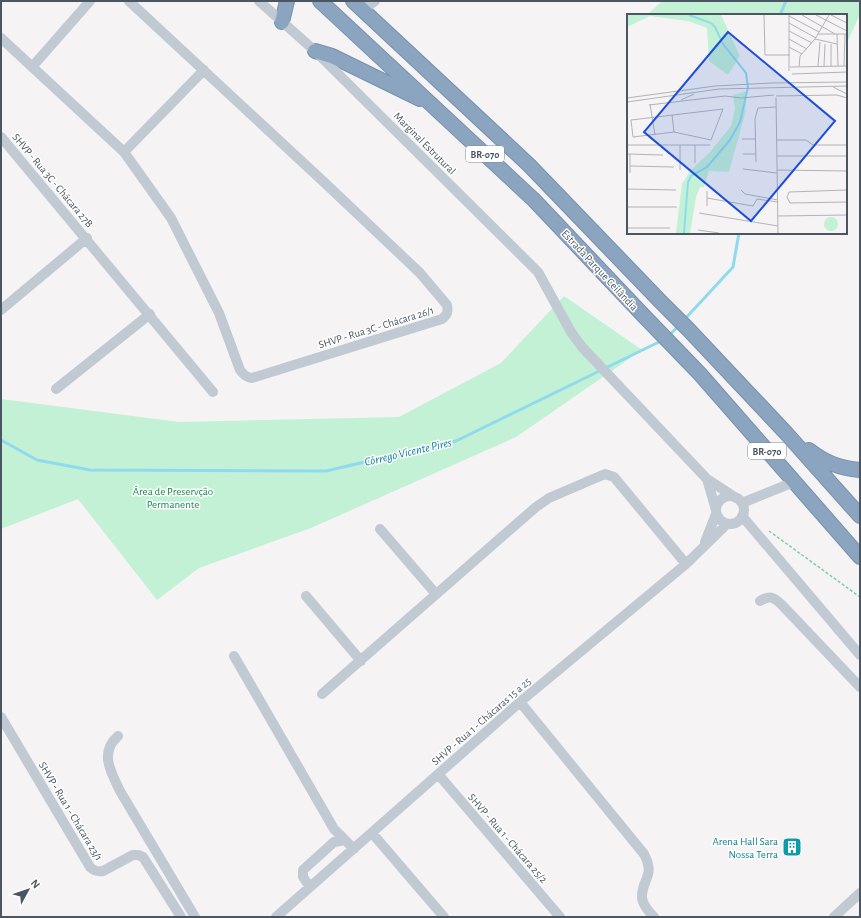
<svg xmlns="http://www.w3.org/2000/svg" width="861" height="918" font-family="'Alegreya Sans',sans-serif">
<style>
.green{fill:#c3f1d5}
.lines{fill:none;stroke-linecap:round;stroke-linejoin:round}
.stream{stroke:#90daee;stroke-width:3}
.highway-casing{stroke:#7690ad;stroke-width:16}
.path{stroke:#7ad0a6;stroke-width:1.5;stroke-dasharray:3 2;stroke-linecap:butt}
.minor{stroke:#c1cad2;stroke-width:10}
.highway{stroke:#8ba5c1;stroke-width:14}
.labels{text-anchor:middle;stroke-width:3;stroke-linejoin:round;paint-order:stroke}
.shield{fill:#fff;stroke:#808990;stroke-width:1}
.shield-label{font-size:10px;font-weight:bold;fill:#4a5661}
.street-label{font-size:11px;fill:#4a5661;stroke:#fff}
.park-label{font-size:11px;fill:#17864f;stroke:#fff}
.culture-label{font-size:11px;fill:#0d838f;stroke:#fff;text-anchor:end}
.water-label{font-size:12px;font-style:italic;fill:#0c7c9b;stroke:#fff}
.inset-river{fill:none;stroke:#90daee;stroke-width:2}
.inset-road{fill:none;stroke:#b1b4b9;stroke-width:1}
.view{fill:#1d4ed8;fill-opacity:0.15;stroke:#1d4ed8;stroke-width:2}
.inset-edge{fill:none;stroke:#4a5661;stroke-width:2}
</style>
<rect width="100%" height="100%" fill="#f5f3f3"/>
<!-- green -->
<path class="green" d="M662,1H860V14L846,45V15H647Z
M564,296L642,350L516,437L311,528L199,568L157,600L78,499L1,529V399L179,422L399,417L501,363Z"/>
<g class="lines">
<!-- stream -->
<path class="stream" d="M780,15L786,1
M684,320L733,267L739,233
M669,336L679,325
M1,440L37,460L90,470L326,471L456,441L663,340"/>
<defs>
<path id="highway" d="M320,1L534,200L642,314L700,374L860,557
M353,1L529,165L660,301L688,329L786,433L860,516
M282,22L287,1
M315,51L332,56L420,99
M809,450C826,463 839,468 860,470"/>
</defs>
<!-- highway casing -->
<use href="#highway" class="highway-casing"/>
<!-- path -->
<path class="path" d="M769,531L860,597"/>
<!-- minor -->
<path class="minor" d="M259,1L315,51L538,272L571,332L582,347L707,479L736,498
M363,10L375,1
M1,38L124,152L171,218L219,313L240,370C244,375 246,377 252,378L442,319C448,314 448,312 447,305L420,273L326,184L129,1
M32,67L90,1
M1,137L213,392
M124,152L204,70
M1,310L87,238
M56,389L150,314
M707,479L716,510
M716 510a14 14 0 1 1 28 0a14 14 0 1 1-28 0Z
M742,503L794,482
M742,516L860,655
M380,529L436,594
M705,542L716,514
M306,596L361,661
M760,601C770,595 773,597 781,604L860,687
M234,656L334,829L354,849
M322,694L536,507L549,498L605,474L614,477L686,564
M520,702L644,854C656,877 641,879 642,898C643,905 649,912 654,917
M1,717L90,867C94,871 97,872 103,871L133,855H138L143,857L181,917
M118,736C99,753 111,772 120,791L195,917
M438,774L560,917
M372,833L444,917
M310,887L303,877V870L334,842L345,840
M276,917L520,702L686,564L727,524
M834,917L860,893"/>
<!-- highway -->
<use href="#highway" class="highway"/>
</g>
<!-- icons -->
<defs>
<symbol id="building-square" viewBox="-11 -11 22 22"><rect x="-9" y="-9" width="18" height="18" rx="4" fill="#0f9aa8" stroke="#fff"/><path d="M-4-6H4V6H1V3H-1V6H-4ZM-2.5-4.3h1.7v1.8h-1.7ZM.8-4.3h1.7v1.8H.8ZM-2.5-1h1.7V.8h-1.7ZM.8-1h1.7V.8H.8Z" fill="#fff"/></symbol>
</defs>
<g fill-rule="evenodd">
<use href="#building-square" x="781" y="836" width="22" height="22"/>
</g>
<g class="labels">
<!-- shield labels -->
<g class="shield">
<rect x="466" y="146" width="38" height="16" rx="3"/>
<rect x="748" y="443" width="38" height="16" rx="3"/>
</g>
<g class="shield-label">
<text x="485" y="158">BR-070</text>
<text x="767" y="455">BR-070</text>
</g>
<!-- street labels -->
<g class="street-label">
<text transform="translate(425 143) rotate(45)" y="4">Marginal Estrutural</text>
<text transform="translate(53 180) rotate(50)" y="4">SHVP - Rua 3C - Chácara 27B</text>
<text transform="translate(600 270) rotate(47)" y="4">Estrada Parque Ceilândia</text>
<text transform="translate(376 327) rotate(-17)" y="4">SHVP - Rua 3C - Chácara 26/1</text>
<text transform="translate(481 721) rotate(-41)" y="4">SHVP - Rua 1 - Chácaras 15 a 25</text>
<text transform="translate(71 811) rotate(59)" y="4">SHVP - Rua 1 - Chácara 23/1</text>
<text transform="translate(508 838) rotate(49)" y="4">SHVP - Rua 1 - Chácara 25/2</text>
</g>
<!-- park labels -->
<g class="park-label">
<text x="173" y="495">Área de Preservção<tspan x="173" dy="13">Permanente</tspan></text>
</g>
<!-- culture labels -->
<g class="culture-label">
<text x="778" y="845">Arena Hall Sara<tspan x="778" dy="13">Nossa Terra</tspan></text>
</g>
<!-- water labels -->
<g class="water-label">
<text transform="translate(408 452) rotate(-13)" y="4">Córrego Vicente Pires</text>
</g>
</g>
<!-- overview -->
<g transform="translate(627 14)">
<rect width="220" height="220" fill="#f5f3f3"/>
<path d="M0,1H94L113,42L101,61L82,47L80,14L61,7L23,2L0,13ZM120,77L118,100L102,158L82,157L77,173H73L69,183L63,219H49L55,170L63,157L83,138L104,112L108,95L106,81ZM197 210a7 7 0 1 1 14 0a7 7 0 1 1-14 0Z" fill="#c3f1d5"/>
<path class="inset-river" d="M57,219L61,168L64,162L80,153L103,126L113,108L121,73L119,59L96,30L88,13L84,9L62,1"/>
<path class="inset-road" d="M137,1L138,41H163M162,1V57M175,1L208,20M189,1L220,17M204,1L220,9M162,2L192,18M162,9L189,24M162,17L185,29M191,20H220M210,20L211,52M162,25L180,35M188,25L210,30M162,33L175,40M191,52L193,28M197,52L198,30M204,52V30M217,52L218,20M163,53L220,52M172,53L173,42L188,25L202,1M165,60L220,58M206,73L220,80M149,82L210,81L220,84M0,84L88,72L144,69L220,68M149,84L151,219M54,86L67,80M0,88L92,75L220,72M23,90L28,121M22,91L98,82L114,84L147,81M96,95L84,126L47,118L6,123L4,106ZM45,101L47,118M115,125H128M149,126H179L186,131H220M0,131H83M53,131V156M0,140L36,141M116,140H129M150,142H220M129,148L128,105L131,94L149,93M68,149V131M3,152L47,153M116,155L150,159M150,156L220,157M3,159V140M0,175L49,176M114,176L118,180L151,186M220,176L162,178L160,183L163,189L220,188M80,184L126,192L130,185L151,188M80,192V177M0,193H50M72,199L151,212M151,202L220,201M0,214H43M71,216L92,219"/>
<path class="view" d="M101,18L208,107L124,207L17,118Z"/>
<rect width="220" height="220" class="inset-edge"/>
</g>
<!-- border -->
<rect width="861" height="918" fill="none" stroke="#4a5661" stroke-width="4"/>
<!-- north arrow -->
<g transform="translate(28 890) rotate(50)" stroke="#ffffff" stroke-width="3" paint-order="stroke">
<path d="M0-3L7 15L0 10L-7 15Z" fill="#4a5661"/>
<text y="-6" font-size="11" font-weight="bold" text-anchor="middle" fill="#4a5661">N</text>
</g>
</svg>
